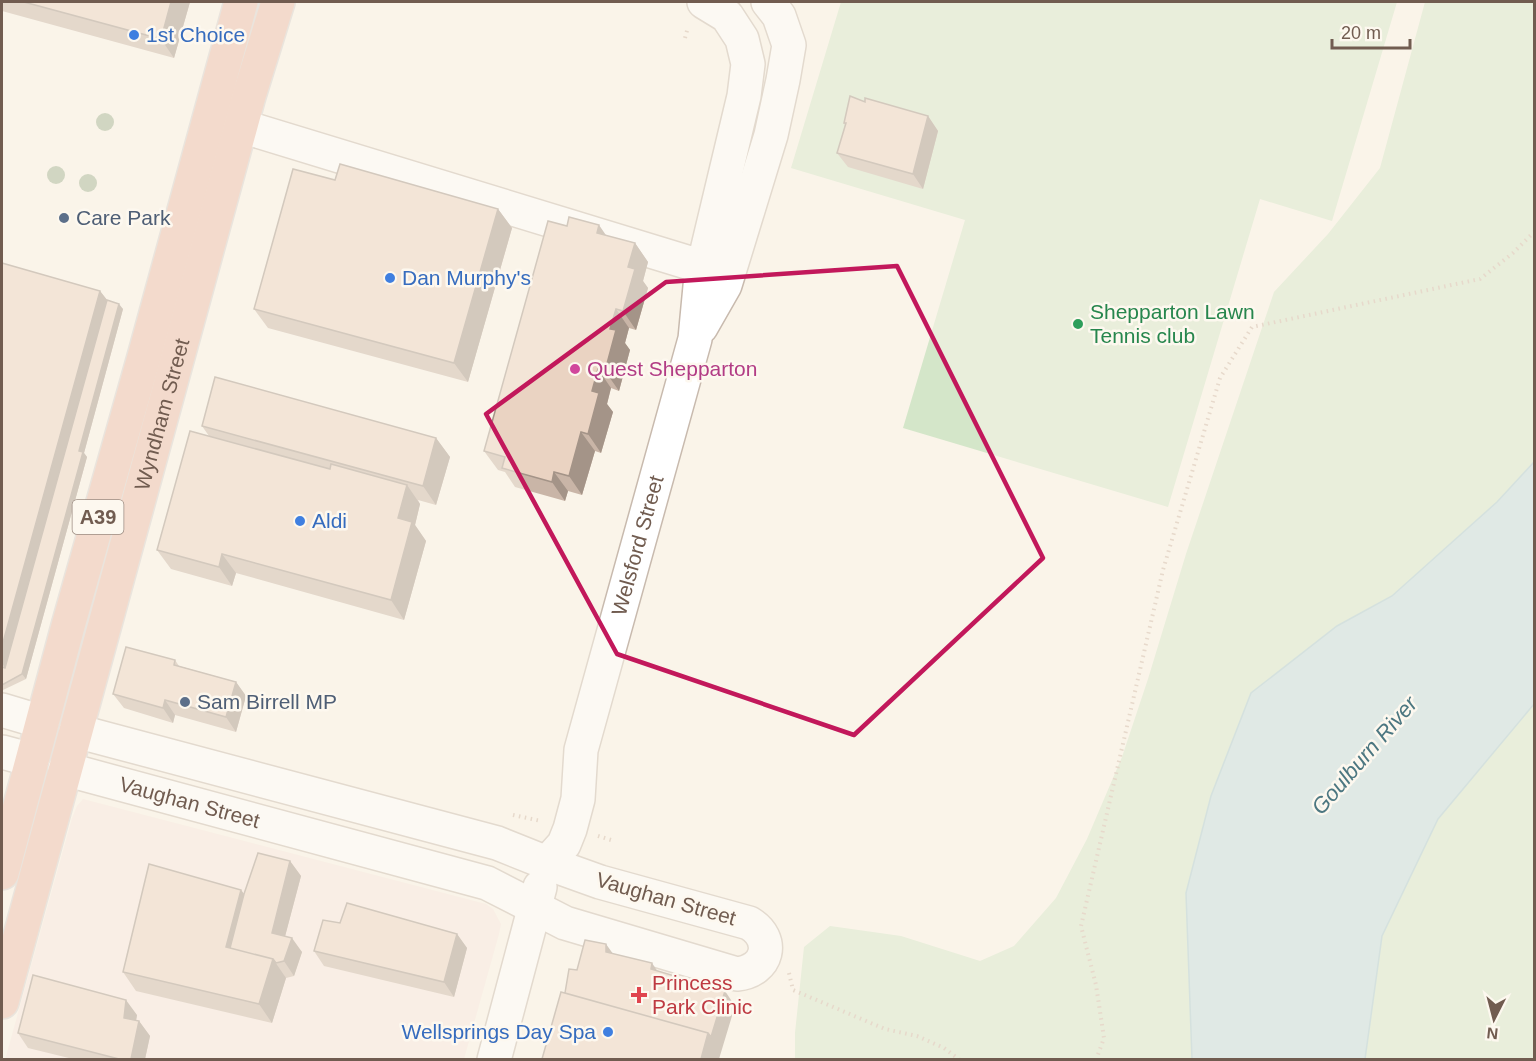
<svg xmlns="http://www.w3.org/2000/svg" width="1536" height="1061" font-family="Arial,sans-serif">
<style>
.commercial{fill:#f8e7df}
.green{fill:#d4e6c9}
.water{fill:#c0dce1;stroke:#a8cad1;stroke-width:1.5}
.lines{fill:none;stroke-linecap:round;stroke-linejoin:round}
.minor-casing{stroke:#c8baae;stroke-width:36}
.highway-casing{stroke:#d7d1ce;stroke-width:36}
.path{stroke:#d0b8a7;stroke-width:4;stroke-dasharray:1.5 4.5;stroke-linecap:butt}
.minor{stroke:#fff;stroke-width:33}
.highway{stroke:#ebbba8;stroke-width:33}
.tree{fill:#a1b193}
.wall{fill:#c9b5a7}
.shaded-wall{fill:#a49488}
.building{fill:#ead3c2;stroke:#a49488;stroke-width:1.5}
.marked{fill:none;stroke:#c2185b;stroke-width:4.5;stroke-linejoin:round}
.shop-dot{fill:#3f7fe0;stroke:#fdf8ef;stroke-width:2}
.service-dot{fill:#5c6f8a;stroke:#fdf8ef;stroke-width:2}
.leisure-dot{fill:#2e9e5b;stroke:#fdf8ef;stroke-width:2}
.hotel-dot{fill:#d1479c;stroke:#fdf8ef;stroke-width:2}
.health-dot{fill:#e0444e;stroke:#fdf8ef;stroke-width:2}
.labels{text-anchor:middle;stroke-width:5;stroke-linejoin:round;paint-order:stroke}
.shield{fill:#fdf8ef;stroke:#9b8b80;stroke-width:1.5}
.shield-label{font-size:20px;font-weight:bold;fill:#715c50}
.shop-label{font-size:21px;fill:#366cbe;stroke:#fdf8ef;text-anchor:start}
.service-label{font-size:21px;fill:#4e5e75;stroke:#fdf8ef;text-anchor:start}
.leisure-label{font-size:21px;fill:#27864d;stroke:#fdf8ef;text-anchor:start}
.hotel-label{font-size:21px;fill:#b23c85;stroke:#fdf8ef;text-anchor:start}
.street-label{font-size:21px;fill:#715c50;stroke:#fdf8ef}
.health-label{font-size:21px;fill:#be3a42;stroke:#fdf8ef;text-anchor:start}
.water-label{font-size:22px;font-style:italic;fill:#4c7781;stroke:#fdf8ef}
</style>
<rect width="100%" height="100%" fill="#faf4e9"/>
<!-- commercial -->
<path class="commercial" d="M83,799L486,904L493,909L501,924L499,934L464,1059L5,1060L72,818L77,806Z"/>
<!-- green -->
<path class="green" d="M841,2H1397L1332,221L1260,199L1168,507L903,428L965,220L791,168Z
M1425,2H1534V462L1497,502L1392,596L1337,626L1186,893L1192,1059L795,1060V1033L804,947L830,926L901,936L980,961L1014,946L1056,898L1087,839L1122,757L1148,679L1186,554L1274,292L1328,234L1380,168Z
M1534,704V1059L1365,1060L1382,936L1438,819Z"/>
<!-- water -->
<path class="water" d="M1534,462V704L1438,819L1382,936L1365,1059H1192L1186,893L1211,796L1251,693L1337,626L1392,596L1497,502Z"/>
<g class="lines">
<defs>
<g id="minor">
<path d="M241,126L703,267"/>
<path d="M701,327L725,285L771,135L783,80L789,45L779,16L768,2"/>
<path d="M2,710L42,722"/>
<path d="M2,752L32,760"/>
<path id="s1" d="M65,769L487,883L565,923L737,974C768,971 776,939 749,923L600,882L547,863L497,843L76,731"/>
<path id="s2" d="M547,863L564,844L570,829L578,799L581,750L695,339L701,276L744,96L748,64L742,39L727,16L704,2"/>
<path d="M494,1060L540,887"/>
</g>
<g id="highway">
<path d="M2,873L68,626L144,357L241,2"/>
<path id="s3" d="M2,1002L249,96L278,2"/>
</g>
</defs>
<!-- minor casing -->
<use href="#minor" class="minor-casing"/>
<!-- highway casing -->
<use href="#highway" class="highway-casing"/>
<!-- path -->
<path class="path" d="M685,38L688,27
M513,815L541,821
M598,836L611,840
M789,973L793,990L885,1029L917,1036L944,1048L960,1060
M1096,1060L1104,1038L1096,985L1081,926L1163,570L1220,378L1252,327L1480,279L1513,253L1534,232"/>
<!-- minor -->
<use href="#minor" class="minor"/>
<!-- highway -->
<use href="#highway" class="highway"/>
</g>
<!-- trees -->
<g class="tree">
<circle cx="105" cy="122" r="9"/>
<circle cx="56" cy="175" r="9"/>
<circle cx="88" cy="183" r="9"/>
</g>
<!-- wall -->
<path class="wall" d="M2,2H190L174,58L2,11Z
M865,102L928,116L938,131L923,189L848,167L837,153L845,125L844,123Z
M335,180L498,209L512,228L468,382L268,328L254,309Z
M567,226L635,243L648,262L643,281L648,288L636,330L629,328L625,343L630,350L619,391L611,388L607,404L613,412L601,453L595,451L582,495L568,491L565,501L515,487L505,472L498,470L484,451Z
M2,263L100,291L107,300L123,309L84,453L87,457L26,679L3,690H2Z
M202,426L436,438L450,457L436,505L418,500L420,504L415,525L426,541L404,620L236,573L232,586L171,569L157,550L209,436Z
M175,660L179,666L236,682L246,696L236,732L175,715L173,723L124,708L113,694Z
M290,861L301,876L285,936L302,952L294,976L286,978L272,1023L136,991L123,972L241,890L244,894Z
M340,923L457,934L467,948L454,997L324,966L314,951Z
M137,1015L136,1020L139,1021L150,1036L145,1059H73L28,1048L18,1033Z"/>
<!-- shaded-wall -->
<path class="shaded-wall" d="M171,2H190L174,58L161,39Z
M928,116L938,131L923,189L913,174Z
M498,209L512,228L468,382L454,363Z
M599,225L612,244L597,233Z
M635,243L648,262L643,281L648,288L636,330L623,311L628,267Z
M100,291L111,305L8,673L2,663V646Z
M119,304L123,309L84,453L87,457L26,679L22,674L79,451Z
M616,309L629,328L625,343L630,350L619,391L605,371L610,329Z
M598,369L611,388L607,404L613,412L601,453L588,434L592,391Z
M581,432L595,451L582,495L569,476Z
M436,438L450,457L436,505L423,486Z
M554,472L568,491L565,501L552,482Z
M407,485L420,504L415,525L426,541L404,620L391,600L398,518Z
M222,554L236,573L232,586L219,567Z
M236,682L246,696L236,732L226,717Z
M165,700L175,715L173,723L163,708Z
M290,861L301,876L282,948L272,933Z
M241,890L255,909L242,955L226,947Z
M457,934L467,948L454,997L444,982Z
M292,938L302,952L294,976L284,961Z
M606,944L616,958L606,952Z
M273,959L286,978L272,1023L259,1004Z
M652,963L662,978L651,969Z
M725,991L735,1006L719,1059H701L708,1033Z
M126,1000L137,1015L134,1033L124,1018Z
M139,1021L150,1036L145,1059H131Z"/>
<!-- building -->
<path class="building" d="M24,2H171L161,39Z
M850,96L865,102V98L928,116L913,174L837,153L846,123H844Z
M340,164L498,209L454,363L254,309L293,169L335,180Z
M569,217L599,225L597,233L635,243L628,267L635,269L623,311L616,309L610,329L616,330L605,371L598,369L592,391L599,393L588,434L581,432L569,476L554,472L552,482L502,468L505,457L484,451L548,221L567,226Z
M2,263L100,291L2,646Z
M107,300L119,304L79,451L83,452L22,674L2,685V667L5,668Z
M215,377L436,438L423,486L202,426Z
M190,431L330,469L331,464L407,485L398,518L412,522L391,600L222,554L219,567L157,550Z
M126,647L175,660L174,665L236,682L226,717L165,700L163,708L113,694Z
M258,853L290,861L272,933L292,938L284,961L276,963L273,959L230,948L244,894Z
M149,864L241,890L226,947L273,959L259,1004L123,972Z
M347,903L457,934L444,982L314,951L323,920L340,923Z
M585,940L606,944V952L652,963L651,969L725,991L711,1037L708,1033L565,993L569,969L577,970Z
M33,975L126,1000L124,1018L139,1021L131,1059H119L18,1033Z
M561,992L708,1033L701,1059H542Z"/>
<!-- marked area -->
<path d="M0 0H1536V1061H0ZM897,266L1043,558L854,735L617,654L486,414L666,282Z" fill="#faf4e9" fill-opacity=".55" fill-rule="evenodd"/>
<path class="marked" d="M897,266L1043,558L854,735L617,654L486,414L666,282Z"/>
<!-- markers -->
<g class="shop-dot">
<circle cx="134" cy="35" r="6"/>
<circle cx="390" cy="278" r="6"/>
<circle cx="300" cy="521" r="6"/>
<circle cx="608" cy="1032" r="6"/>
</g>
<g class="service-dot">
<circle cx="64" cy="218" r="6"/>
<circle cx="185" cy="702" r="6"/>
</g>
<circle class="leisure-dot" cx="1078" cy="324" r="6"/>
<circle class="hotel-dot" cx="575" cy="369" r="6"/>
<path class="health-dot" d="M636 986h6v6h6v6h-6v6h-6v-6h-6v-6h6z"/>
<g class="labels">
<!-- shield labels -->
<rect class="shield" x="72.5" y="500" width="51" height="34" rx="4.5"/>
<g class="shield-label">
<text x="98" y="524">A39</text>
</g>
<!-- shop labels -->
<g class="shop-label">
<text x="146" y="42">1st Choice</text>
<text x="402" y="285">Dan Murphy's</text>
<text x="312" y="528">Aldi</text>
<text x="596" y="1039" text-anchor="end">Wellsprings Day Spa</text>
</g>
<!-- service labels -->
<g class="service-label">
<text x="76" y="225">Care Park</text>
<text x="197" y="709">Sam Birrell MP</text>
</g>
<!-- leisure labels -->
<g class="leisure-label">
<text x="1090" y="319">Shepparton Lawn<tspan x="1090" dy="24">Tennis club</tspan></text>
</g>
<!-- hotel labels -->
<g class="hotel-label">
<text x="587" y="376">Quest Shepparton</text>
</g>
<!-- street labels -->
<g class="street-label">
<text dy="7" stroke="none"><textPath href="#s3" startOffset="609">Wyndham Street</textPath></text>
<text dy="7" stroke="none"><textPath href="#s2" startOffset="334">Welsford Street</textPath></text>
<text dy="7" stroke="none"><textPath href="#s1" startOffset="129">Vaughan Street</textPath></text>
<text transform="translate(666 899) rotate(16)" y="7">Vaughan Street</text>
</g>
<!-- health labels -->
<g class="health-label">
<text x="652" y="990">Princess<tspan x="652" dy="24">Park Clinic</tspan></text>
</g>
<!-- water labels -->
<g class="water-label">
<text transform="translate(1364 755) rotate(-49)" y="8">Goulburn River</text>
</g>
</g>
<!-- border -->
<rect width="1536" height="1061" fill="none" stroke="#715c50" stroke-width="6"/>
<!-- north arrow -->
<g transform="translate(1494 1019) rotate(186)" stroke="#fdf8ef" stroke-width="4.5" paint-order="stroke">
<path d="M0-4.5L10 22L0 15L-10 22Z" fill="#715c50"/>
<text y="-9" font-size="16" font-weight="bold" text-anchor="middle" fill="#715c50">N</text>
</g>
<!-- scale -->
<path d="M1332 39v9h78v-9" fill="none" stroke="#715c50" stroke-width="3"/>
<text x="1341" y="39" font-size="18" fill="#715c50" stroke="#fdf8ef" stroke-width="4.5" paint-order="stroke">20 m</text>
</svg>
